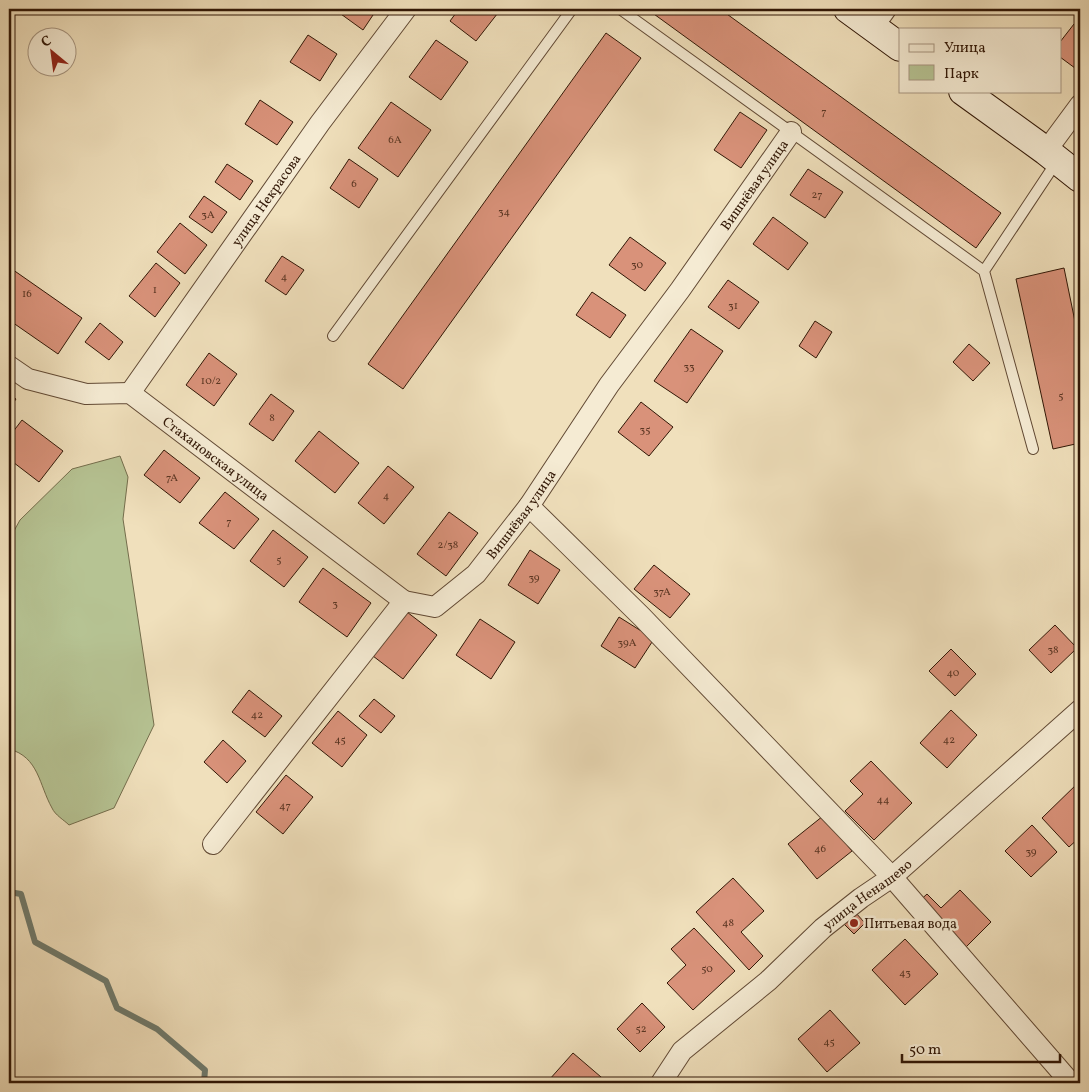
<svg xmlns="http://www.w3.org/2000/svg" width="1089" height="1092" font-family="Vollkorn,serif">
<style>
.green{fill:#b6c393;stroke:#746d4c}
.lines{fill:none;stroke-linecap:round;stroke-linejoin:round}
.stream{stroke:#707b6d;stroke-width:6}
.building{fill:#d9927a;stroke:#311706}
.lane-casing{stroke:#614934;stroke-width:12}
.street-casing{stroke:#614934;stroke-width:22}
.secondary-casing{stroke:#311706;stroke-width:30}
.lane{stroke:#f5ebd3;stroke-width:10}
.street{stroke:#f5ebd3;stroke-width:20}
.secondary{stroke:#f5ebd3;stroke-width:28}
.poi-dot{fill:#8f2418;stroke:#f5ebd3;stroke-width:2}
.labels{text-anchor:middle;stroke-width:5;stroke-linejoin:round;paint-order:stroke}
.number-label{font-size:11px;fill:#5b3623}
.street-label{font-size:14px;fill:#311706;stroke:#f5ebd3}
.poi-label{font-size:14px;fill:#311706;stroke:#f5ebd3;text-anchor:start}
</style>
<rect width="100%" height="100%" fill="#f0e0bc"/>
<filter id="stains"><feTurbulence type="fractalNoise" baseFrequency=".004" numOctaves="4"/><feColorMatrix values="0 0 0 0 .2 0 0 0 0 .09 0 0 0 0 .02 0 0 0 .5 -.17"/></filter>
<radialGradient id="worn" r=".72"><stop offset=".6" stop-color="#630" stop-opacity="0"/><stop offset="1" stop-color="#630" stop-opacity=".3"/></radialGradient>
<!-- green -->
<path class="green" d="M120,456L128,477L123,519L154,725L114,808L69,825C64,820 55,815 52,808C39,785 39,757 9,749V631L10,630L9,627V540L20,520L72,469Z"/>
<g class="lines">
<!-- stream -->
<path class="stream" d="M9,892L21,894L35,942L106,981L117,1008L157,1029L205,1070L204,1083"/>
</g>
<!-- building -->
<path class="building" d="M334,9H377L363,30Z
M459,9H501L476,41L450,21Z
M647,9H720L1001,213L976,248Z
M1074,24L1080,29V69L1079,71L1060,57V42Z
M606,33L641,58L403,389L368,364Z
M308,35L337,54L320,81L290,62Z
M436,40L468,62L441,100L409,77Z
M260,100L293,122L277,145L245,124Z
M391,102L431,130L398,177L358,148Z
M740,112L767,130L741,168L714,150Z
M349,159L378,179L359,208L330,188Z
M227,164L253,181L240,200L215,182Z
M808,169L843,192L825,218L790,195Z
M204,196L227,212L212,233L189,217Z
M773,217L808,243L788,270L753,244Z
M180,223L207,245L185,274L157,252Z
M630,237L666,263L645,291L609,265Z
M282,256L304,270L286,295L265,281Z
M156,263L180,283L155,317L129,296Z
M9,267L82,318L58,354L9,320Z
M1064,268L1080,346V443L1053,449L1016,279Z
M728,280L759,302L739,329L708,307Z
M592,292L626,315L610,338L576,315Z
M815,321L832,332L816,358L799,346Z
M100,323L123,342L109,360L85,342Z
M691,329L723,351L687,403L654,381Z
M969,344L990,363L973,381L953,362Z
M209,353L237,374L214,406L186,385Z
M9,394L16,399L9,409Z
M271,394L294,411L273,441L249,424Z
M641,402L673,427L649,456L618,432Z
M22,420L63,451L39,482L9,459V437Z
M319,431L359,463L335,493L295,461Z
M164,450L200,478L180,503L144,475Z
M388,466L414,487L384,524L358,503Z
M225,492L259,519L234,549L199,523Z
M449,512L478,533L446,576L417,554Z
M273,530L308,557L284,587L250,561Z
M530,550L560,570L538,604L508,585Z
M654,565L690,594L670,618L634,589Z
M323,568L371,603L347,637L299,602Z
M407,612L437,635L403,679L373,656Z
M619,617L654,639L635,668L601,646Z
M480,619L515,642L491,679L456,655Z
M1055,625L1077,648L1051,673L1029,650Z
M951,649L976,674L955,696L929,671Z
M249,690L282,716L265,737L232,712Z
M374,699L395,716L381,733L359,716Z
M951,710L977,735L947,768L920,743Z
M338,711L367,735L342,767L312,743Z
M223,740L246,761L227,783L204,762Z
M871,761L912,803L874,840L845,811L863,794L850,781Z
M286,775L313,797L283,834L256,812Z
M1080,781V837L1069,847L1042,818Z
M823,816L852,851L817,879L788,844Z
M1032,825L1057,852L1031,877L1005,851Z
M733,878L764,911L741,932L763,956L749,970L696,912Z
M960,890L991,922L961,952L915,905L927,894L941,908Z
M855,912L865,923L854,934L844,924Z
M694,928L735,971L693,1010L667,983L686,965L671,949Z
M905,939L938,974L905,1005L872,970Z
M642,1003L665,1027L640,1052L617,1029Z
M830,1010L860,1043L827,1072L798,1039Z
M573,1053L608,1083H553L549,1080Z"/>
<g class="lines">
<defs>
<path id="lane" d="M620,9L984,271L1033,449
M984,271L1057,161
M333,336L572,9"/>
<g id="street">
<path d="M873,27L886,9"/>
<path d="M1046,151L1080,105"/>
<path id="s1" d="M9,366L28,379L86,394L130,393L404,601"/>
<path id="s2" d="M130,393L320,123L406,9"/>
<path d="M529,506L642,617L892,877L1071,1083"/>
<path id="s3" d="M213,844L404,601L435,607L476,574L529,506L609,385L680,290L791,132"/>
<path id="s4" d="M661,1083L682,1051L768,981L823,928L861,898L892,877L1080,710"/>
</g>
<path id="secondary" d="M848,9L900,47
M963,91L1046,151L1080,178"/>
</defs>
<!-- lane casing -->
<use href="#lane" class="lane-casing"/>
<!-- street casing -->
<use href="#street" class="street-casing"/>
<!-- secondary casing -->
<use href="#secondary" class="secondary-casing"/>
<!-- lane -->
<use href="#lane" class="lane"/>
<!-- street -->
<use href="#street" class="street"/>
<!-- secondary -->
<use href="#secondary" class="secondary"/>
</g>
<!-- markers -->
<circle class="poi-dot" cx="854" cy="923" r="5"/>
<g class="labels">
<!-- number labels -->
<g class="number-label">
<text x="824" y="115">7</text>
<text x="395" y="143">6А</text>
<text x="354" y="187">6</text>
<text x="817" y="198">27</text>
<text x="504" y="215">34</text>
<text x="208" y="218">3А</text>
<text x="637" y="268">30</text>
<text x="284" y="280">4</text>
<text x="155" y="293">1</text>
<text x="27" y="297">16</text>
<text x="733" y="309">31</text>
<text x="689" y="370">33</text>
<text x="211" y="384">10/2</text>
<text x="1061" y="399">5</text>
<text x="272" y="421">8</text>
<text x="645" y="433">35</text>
<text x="172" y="481">7А</text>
<text x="386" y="499">4</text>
<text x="229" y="525">7</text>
<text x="448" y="548">2/38</text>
<text x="279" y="563">5</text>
<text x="534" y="581">39</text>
<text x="662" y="595">37А</text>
<text x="335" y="607">3</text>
<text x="627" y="646">39А</text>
<text x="1053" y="653">38</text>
<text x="953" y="676">40</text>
<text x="257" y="718">42</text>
<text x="340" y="743">45</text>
<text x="949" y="743">42</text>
<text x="883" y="803">44</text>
<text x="285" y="809">47</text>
<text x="820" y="852">46</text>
<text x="1031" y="855">39</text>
<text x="728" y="926">48</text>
<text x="707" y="972">50</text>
<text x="905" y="976">43</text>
<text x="641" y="1032">52</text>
<text x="829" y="1045">45</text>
</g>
<!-- street labels -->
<g class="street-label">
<text dy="5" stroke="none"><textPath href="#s3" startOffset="872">Вишнёвая улица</textPath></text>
<text dy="5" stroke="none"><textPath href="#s2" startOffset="236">улица Некрасова</textPath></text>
<text dy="5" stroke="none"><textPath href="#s1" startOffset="235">Стахановская улица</textPath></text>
<text dy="5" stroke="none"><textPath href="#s3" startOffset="468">Вишнёвая улица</textPath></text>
<text dy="5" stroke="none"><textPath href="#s4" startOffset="281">улица Ненашево</textPath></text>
</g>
<!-- poi labels -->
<g class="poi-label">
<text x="864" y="928">Питьевая вода</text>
</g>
</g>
<!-- margin -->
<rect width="1089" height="1092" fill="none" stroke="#f0e0bc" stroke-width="30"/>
<rect x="10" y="10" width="1069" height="1072" fill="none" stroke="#311706" stroke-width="2.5"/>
<rect x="15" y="15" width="1059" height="1062" fill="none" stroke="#311706"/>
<!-- legend -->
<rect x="899" y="28" width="162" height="65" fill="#f5ebd3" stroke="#a79681"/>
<rect x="909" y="44" width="25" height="8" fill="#f5ebd3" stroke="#a79681"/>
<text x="944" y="52" font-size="15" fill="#311706">Улица</text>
<rect x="909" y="65" width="25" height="15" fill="#b6c393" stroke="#a79681"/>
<text x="944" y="78" font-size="15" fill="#311706">Парк</text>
<!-- north arrow -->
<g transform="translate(52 52) rotate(331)"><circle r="24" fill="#f5ebd3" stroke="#a79681"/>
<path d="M0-4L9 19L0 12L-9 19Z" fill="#8f2418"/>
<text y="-8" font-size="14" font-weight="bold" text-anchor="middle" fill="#311706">С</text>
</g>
<!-- scale -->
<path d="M902 1054v8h158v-8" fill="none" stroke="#311706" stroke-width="2.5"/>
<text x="909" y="1054" font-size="15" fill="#311706" stroke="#f5ebd3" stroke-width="4" paint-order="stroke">50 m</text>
<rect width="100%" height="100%" filter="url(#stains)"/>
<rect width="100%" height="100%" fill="url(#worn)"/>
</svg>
